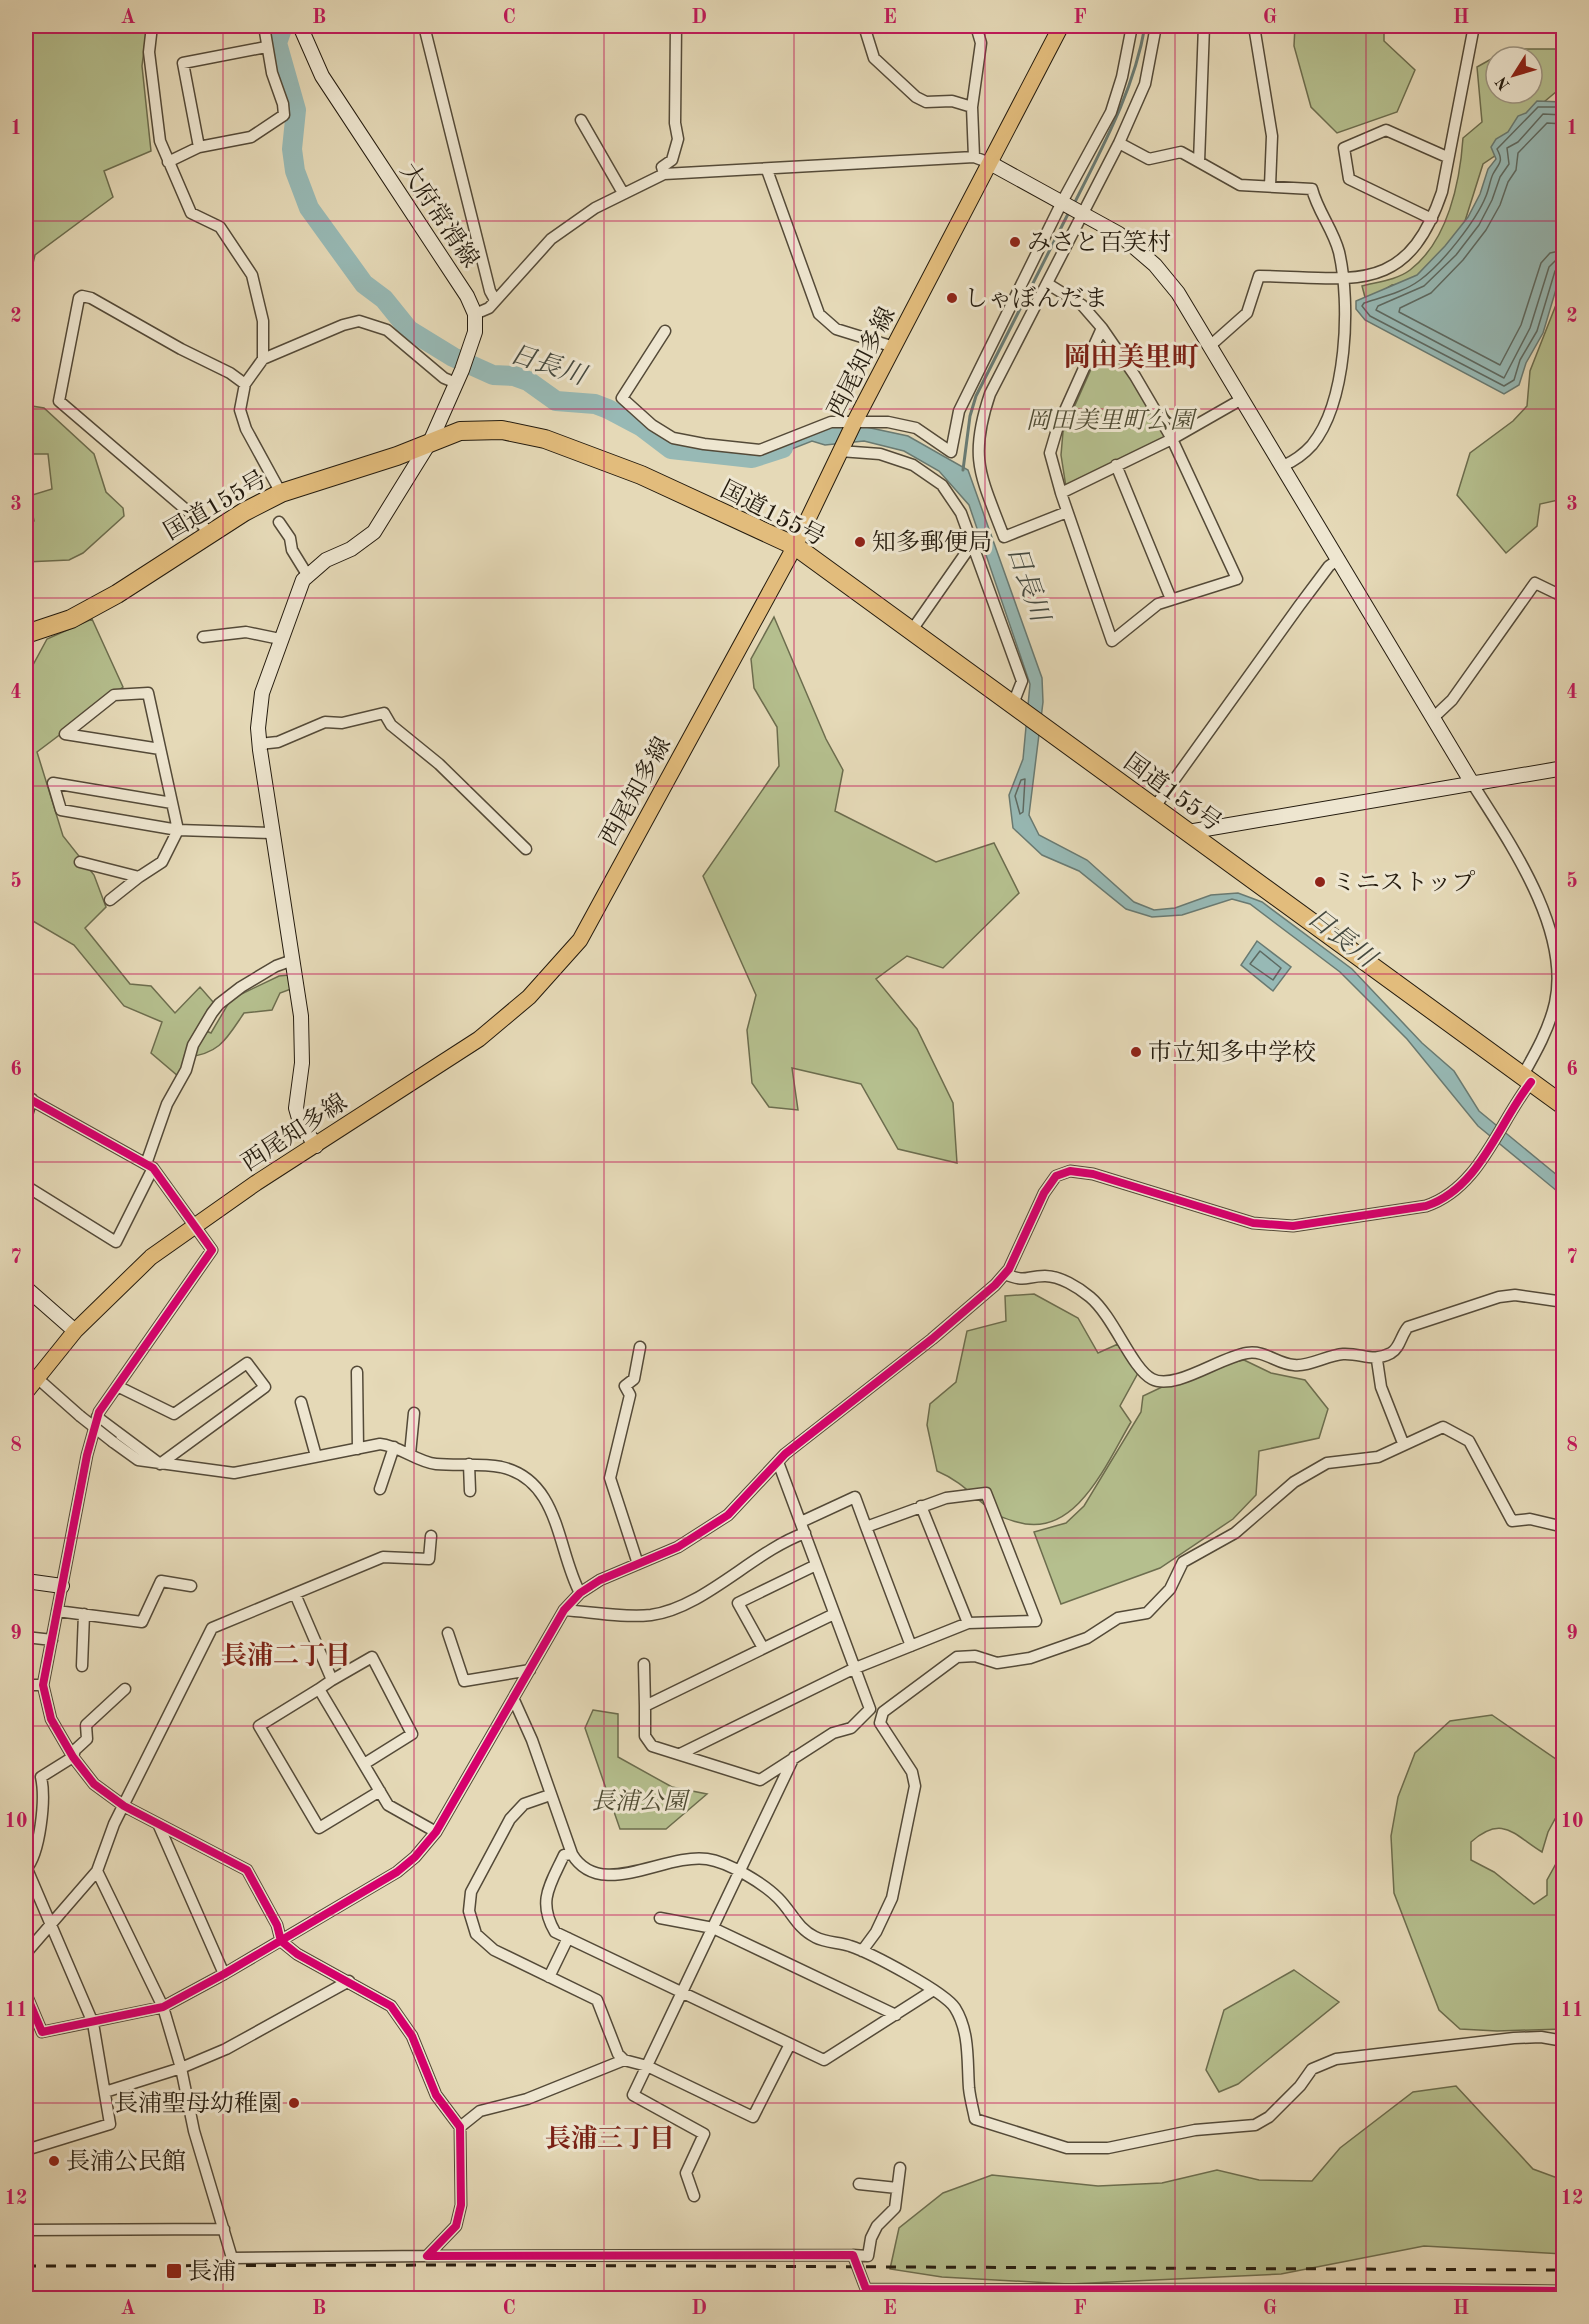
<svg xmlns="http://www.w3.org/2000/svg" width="1589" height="2324" font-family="'Old Standard TT','Noto Serif JP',serif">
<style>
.green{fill:#b5bf8e;stroke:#6c6d4e;stroke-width:1.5;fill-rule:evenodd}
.water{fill:#97b9b5;stroke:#697a72;stroke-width:1.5}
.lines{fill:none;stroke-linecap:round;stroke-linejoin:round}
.shore{stroke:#5e6a62;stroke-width:1.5}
.stream{stroke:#697a72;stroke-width:3}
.river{stroke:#97b9b5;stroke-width:20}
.street-casing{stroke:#544a38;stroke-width:13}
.secondary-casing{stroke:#241b0e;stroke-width:16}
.primary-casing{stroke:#241b0e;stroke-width:17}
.highway-casing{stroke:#241b0e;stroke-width:20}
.street{stroke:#eee6d0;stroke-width:10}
.secondary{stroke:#eee6d0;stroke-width:14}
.primary{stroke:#e2bc7c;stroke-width:15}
.highway{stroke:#e2bc7c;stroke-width:18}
.rail{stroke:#241b0e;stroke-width:3;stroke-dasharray:10 10;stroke-linecap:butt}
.street-bridge-casing{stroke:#544a38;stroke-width:13;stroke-linecap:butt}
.street-bridge{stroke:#eee6d0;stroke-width:10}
.cycleway-casing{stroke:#eee6d0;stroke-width:11}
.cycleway{stroke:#d6006c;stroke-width:8}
.grid{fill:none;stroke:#c2185b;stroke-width:1.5;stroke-opacity:0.55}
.poi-dot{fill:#8f2418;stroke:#eee6d0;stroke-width:2}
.labels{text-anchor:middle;stroke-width:6;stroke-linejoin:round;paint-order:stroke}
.street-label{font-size:24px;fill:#241b0e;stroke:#eee6d0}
.poi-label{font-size:24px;fill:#241b0e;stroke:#eee6d0;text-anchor:start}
.park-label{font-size:24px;font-style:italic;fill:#504c34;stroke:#eee6d0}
.water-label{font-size:26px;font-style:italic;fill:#464a40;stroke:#eee6d0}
.neighbourhood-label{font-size:26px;font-weight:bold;fill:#7a1f14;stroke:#eee6d0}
.quarter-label{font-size:27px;font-weight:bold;fill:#7a1f14;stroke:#eee6d0}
.neatline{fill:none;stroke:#c2185b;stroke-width:2}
.grid-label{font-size:20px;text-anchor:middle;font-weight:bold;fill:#c2185b}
</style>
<rect width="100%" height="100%" fill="#e5d9b7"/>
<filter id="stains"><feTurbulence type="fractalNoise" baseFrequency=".00333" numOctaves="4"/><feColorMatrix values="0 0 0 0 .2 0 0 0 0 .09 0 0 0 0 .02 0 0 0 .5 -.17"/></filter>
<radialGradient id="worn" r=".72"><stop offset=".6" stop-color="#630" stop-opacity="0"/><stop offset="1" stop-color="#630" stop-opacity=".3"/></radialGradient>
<!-- green -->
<path class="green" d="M26,26H147L142,66L151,151L104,171L113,197L35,255L26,292Z
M1295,26H1384V41L1415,70L1397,112L1337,133L1311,107L1294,46Z
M1509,49H1563V86L1519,123L1505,149L1483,164L1459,240L1409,283L1392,285L1366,301L1362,286C1377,282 1397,280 1410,270C1448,241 1460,182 1463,138L1482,122L1477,67ZM1496,57H1532V93H1496Z
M1563,287V499L1540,504L1537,526L1506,553L1457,495L1470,453L1513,421L1527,406L1530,371Z
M1106,344L1113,349L1166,437L1066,487L1061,455L1063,432L1100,349Z
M26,405L44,408L94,454L106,492L123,508L124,516L83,553L69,560L26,562V523L34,521L29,496L52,489L48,454H26Z
M774,617L826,739L843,770L835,811L936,862L994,843L1019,893L943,968L907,956L876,979L917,1029L953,1103L957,1163L898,1149L861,1084L792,1068L798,1110L769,1107L752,1083L747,1030L756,995L703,876L779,766L777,727L754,688L751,659Z
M92,619L123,687L37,752L63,836L94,875L106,907L85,928L130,984L151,986L175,1013L200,987L214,1003L201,1029L211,1033L231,999L279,976L289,975L291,989L280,993L272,1010L244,1013C227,1038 220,1054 187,1057L178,1076L151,1053L162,1022L124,1006L74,945L26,917V678L47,639Z
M1034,1294L1078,1318L1098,1353L1118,1344L1138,1373L1120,1406L1131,1422C1107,1462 1076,1540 1017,1522C1010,1520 1002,1518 996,1514C974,1498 963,1482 937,1471L927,1425L930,1404L956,1382L967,1331L1006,1321L1005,1296Z
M1244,1360L1271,1373L1305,1380L1328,1409L1319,1438L1259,1451L1256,1495L1233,1519L1160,1568L1061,1604L1034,1532L1066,1523L1084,1506L1141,1412L1143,1396L1200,1369Z
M593,1710L618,1714V1757L672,1787L707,1794L666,1829H620L585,1728Z
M1492,1715L1563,1764V1823L1555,1819L1548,1832L1542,1852C1514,1835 1503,1814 1471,1842V1860L1494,1872L1534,1904L1547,1895V1880L1563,1851V2029L1497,2031L1460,2029L1439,2010L1394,1893L1391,1836L1398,1797L1415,1753L1450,1721Z
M1294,1970L1339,2002L1238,2084L1219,2092L1206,2070L1224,2010Z
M1456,2086L1533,2169L1563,2180V2254L1424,2246L1281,2274L1069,2284L942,2277L890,2269L899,2228L943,2193L992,2175L1098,2186L1162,2183L1217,2170L1259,2180L1312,2181L1340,2148L1413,2092Z"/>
<!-- water -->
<path class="water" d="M1537,101L1563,102V266L1543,333L1526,363L1519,385L1504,394L1365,320L1356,309V301L1417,275L1445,246L1468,217L1480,194L1488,169L1496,159L1491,147L1496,139L1508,132L1518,116L1526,113Z
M832,426L866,427L908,436L968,470L1042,678L1043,702L1029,815L1039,835L1087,860L1134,902L1154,910L1175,908L1211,895L1238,893L1262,902L1352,969L1422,1043L1454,1071L1479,1111L1563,1180V1196L1478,1126L1407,1039L1340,972L1250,904L1232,899L1182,915L1152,917L1126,909L1079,871L1042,855L1013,828L1009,795L1023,759L1030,684L969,505L939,471L904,451L864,441L825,445L812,441L759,462L757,455Z
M1257,941L1291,967L1273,991L1241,965Z"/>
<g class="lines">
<!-- shore -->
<path class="shore" d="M1564,107H1538L1497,149C1504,162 1499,163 1493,174C1490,180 1489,189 1486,196C1476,221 1442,264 1420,280C1404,292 1382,297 1364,303L1362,306L1370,316L1504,386L1514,380L1520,360L1537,331L1555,271L1564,267
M1564,115L1543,114L1518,142L1507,148L1509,164L1500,177L1492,200L1479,225L1456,255L1424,286L1378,306L1376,310L1504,378L1530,328L1549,267L1555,261L1564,259
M1564,124L1547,123L1518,153L1516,170L1508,182L1500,205L1486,230L1463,260L1431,293L1400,308L1399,312L1500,365L1521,325L1541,263L1550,253L1564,250
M1025,779L1023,812L1020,814L1015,796L1021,780Z
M1260,951L1281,968L1273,980L1250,964Z"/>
<!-- stream -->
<path class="stream" d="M1074,204C1103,146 1134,90 1145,26
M963,470L970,416L976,396L1069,212"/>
<!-- river -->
<path class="river" d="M283,26L277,43L296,110L292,149L295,171L309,208L364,284L384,299L409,330L453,357L493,375L514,376L528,381L556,401L595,404L608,409L642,427L671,449L752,458L783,448"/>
<defs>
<path id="street" d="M152,26L149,52L160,141L191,213L220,227L252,275L263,321V359
M424,26L490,291L495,300
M864,26L874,58L916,97L926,102L952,101L972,107
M1204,26L1199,162L1240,185L1312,189C1318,212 1333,229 1339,252C1351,304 1347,402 1312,445C1304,454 1294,461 1283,466
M1254,26L1272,136L1270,186
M581,120L623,193
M1119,143L1149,159L1181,152L1199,162
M199,147L183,63L266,47
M974,157L972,107L981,43L976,26
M168,162L199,147L251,137L284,115L283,104L272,73L264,26
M767,170L819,314L836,329L894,347
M664,174L662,167L672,160L678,139L675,123L676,26
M1432,219L1349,179L1344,148L1386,130L1447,157
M1048,284L1082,305L1102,328L1135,376L1172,439L1237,579L1158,604L1112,641L1061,493L1050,453L1058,426L1102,328
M475,314L489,308L551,239L595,208L664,174L974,157L990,163
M665,331L622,398L652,425L673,438L704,444L760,450L831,422H888L916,428L951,452L959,411L1062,202L1111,112L1122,77L1132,26
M1211,345L1247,313L1259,276C1352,277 1406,298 1442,192L1474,26
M840,451L880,454L913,465L942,485L961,513L1022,681L1013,704
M1116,465L1171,599
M281,493L246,429L240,410L245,384L263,359L343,325L359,321L387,330L444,378L456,383
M1061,493L1172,439L1242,399
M1067,512L1004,537C981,476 968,459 990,394L1119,143L1145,84L1156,26
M279,522L290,538L292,550L308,576
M209,533L198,520L59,401L79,298L82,296L91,298L181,349L230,373L245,384
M912,630L972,544
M203,637L246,632L280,639
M1434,717L1452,700L1535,583L1564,597
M259,744L278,742L325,722L342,723L384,713L391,725L439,764L526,849
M1472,783C1510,843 1571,930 1555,1003C1549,1029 1536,1052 1523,1075
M172,803L53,783L61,810L178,830L272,833
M1154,808L1299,606L1329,566L1339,559
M80,862L139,877L162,862L178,830L148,693L114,695L65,734L160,749
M110,900L139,877
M26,1097L153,1168L212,1250L99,1412L87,1455L43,1685L51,1719L73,1757L94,1784L124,1806L247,1870L277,1925L281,1941L297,1954L391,2006L412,2036L436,2095L460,2127L461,2205L456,2226L427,2256L853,2255L866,2289C1098,2291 1331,2287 1564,2291
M26,1118L32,1099
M146,1164L167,1104L186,1070L193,1045L212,1013L219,1004L241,987L276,966L293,960
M26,1186L116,1242L153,1168
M1005,1274C1027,1283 1025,1276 1045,1276C1060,1276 1078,1287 1090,1297C1114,1317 1132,1369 1152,1379C1175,1391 1220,1357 1247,1353C1265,1350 1277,1364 1294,1365C1308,1367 1328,1355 1343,1354C1363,1353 1372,1363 1391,1353C1400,1348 1401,1335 1408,1327L1499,1297L1515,1295L1564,1302
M1377,1360L1381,1387L1403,1443
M357,1372L358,1449
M36,1377L80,1416
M301,1402L316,1456
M97,1417L160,1464L265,1387L247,1363L174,1414L117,1386
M113,1442L138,1460L234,1473L380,1444C400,1446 417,1462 436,1464C458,1466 480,1463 501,1467C560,1480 557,1550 580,1593
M410,1454L414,1413
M778,1462L870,1709L851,1728L833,1733L760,1780L652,1746L645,1736V1706L834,1614
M469,1464L470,1491
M380,1489L394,1447
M921,1506L968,1623
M866,1527L911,1646
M638,1564L610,1478L630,1395L625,1386L634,1379L640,1347
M295,1594L332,1680L319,1689L388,1805L436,1832
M564,1610C592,1612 623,1618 651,1615C704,1608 754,1551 805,1533
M57,1611L142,1622L161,1581L191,1586
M448,1633L464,1681L530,1670
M26,1637L52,1640
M763,1648L738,1603L816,1565
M644,1664L645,1706
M82,1666L84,1614
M332,1680L372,1657L412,1734L364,1764
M26,1685H43
M319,1689L259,1726L319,1828L380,1791
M514,1700L532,1740L572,1854C600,1901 664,1853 707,1859C728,1862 763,1883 778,1898C792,1912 797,1928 815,1937C826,1943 839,1942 850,1946C871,1953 945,1992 955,2008C970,2032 967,2062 969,2088C970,2098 973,2109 975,2119L1067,2148H1108L1195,2130L1255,2125L1269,2117L1300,2086L1312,2069L1336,2059L1514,2038L1541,2037L1564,2041
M680,1754L853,1669L968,1623L1036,1621L986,1493L946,1498L866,1527L855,1497L801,1522
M550,1795L524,1804L510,1819L471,1892L469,1911L476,1934L494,1950L597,2000L618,2054L624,2060L647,2066L753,2117L790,2044
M159,1826L224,1974
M572,1854L564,1855C550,1885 537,1901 555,1932L824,2060L932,1991
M26,1869C40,1854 46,1799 41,1777L73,1757L75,1750L87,1739L86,1725L125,1689
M97,1871L163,2007L181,2068L194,2131L232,2258L427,2256
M660,1918L713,1928L896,2015
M862,1951L876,1932L892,1898L915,1786L912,1772L880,1723L883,1712L957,1657L975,1656L997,1663L1030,1658L1087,1638L1118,1618L1147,1613L1170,1589L1183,1562L1235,1533L1294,1482L1327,1463L1378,1457L1443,1427L1469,1441L1512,1521L1530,1519L1564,1527
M26,1953L97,1871L114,1824L212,1628L383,1557L429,1559L431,1536
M549,1977L568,1938
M26,1994L42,2032L163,2007L224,1974L397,1872L415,1857L436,1832L564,1610L580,1593L600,1580L678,1547L728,1515L785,1454L932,1339L995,1285L1009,1269L1044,1193L1056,1176L1070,1171L1093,1174L1253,1223L1293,1226L1426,1206C1480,1188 1498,1124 1531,1082
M105,2092L181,2068L226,2049L349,1981
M460,2127L480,2111L527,2099L624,2060
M26,2150L110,2124L93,2023L27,1869
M859,2184L897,2188
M694,2196L686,2173L704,2134L633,2095L794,1757
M26,2230L224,2229
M853,2255L868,2256L871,2238L877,2226L895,2208L900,2168"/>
<path id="secondary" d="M300,26L322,76L467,296L475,314V332L462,370L431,440L374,532L351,549L326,560L303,580L262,693L258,728L260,750L301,1016L302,1063L296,1108L300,1122L316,1146
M990,163L1119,234L1155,265L1178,293L1472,783
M1188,832L1564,768
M26,1288L75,1331
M26,1581L62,1586"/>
<path id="primary" d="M26,1392L75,1331L151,1257L256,1183L479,1039L529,997L580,940L795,546L855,421L1061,26"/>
<path id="highway" d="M26,634L71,619L117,594L244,512L281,493L397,456L460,431L502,430L545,439L641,475L795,546L1564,1106"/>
</defs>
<!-- street casing -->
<use href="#street" class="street-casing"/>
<!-- secondary casing -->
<use href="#secondary" class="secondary-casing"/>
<!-- primary casing -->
<use href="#primary" class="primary-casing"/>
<!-- highway casing -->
<use href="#highway" class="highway-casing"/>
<!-- street -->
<use href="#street" class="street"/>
<!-- secondary -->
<use href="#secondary" class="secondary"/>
<!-- primary -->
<use href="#primary" class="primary"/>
<!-- highway -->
<use href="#highway" class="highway"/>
<!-- rail -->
<path class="rail" d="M26,2266L469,2265L1564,2270"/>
<defs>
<path id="street-bridge" d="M80,1416L113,1442"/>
</defs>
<!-- street-bridge casing -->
<use href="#street-bridge" class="street-bridge-casing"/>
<!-- street-bridge -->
<use href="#street-bridge" class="street-bridge"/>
<defs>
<path id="cycleway" d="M26,1097L153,1168L212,1250L99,1412L87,1455L43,1685L51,1719L73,1757L94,1784L124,1806L247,1870L277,1925L281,1941L297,1954L391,2006L412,2036L436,2095L460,2127L461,2205L456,2226L427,2256L853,2255L866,2289C1098,2291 1331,2287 1564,2291
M26,1994L42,2032L163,2007L224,1974L397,1872L415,1857L436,1832L564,1610L580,1593L600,1580L678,1547L728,1515L785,1454L932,1339L995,1285L1009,1269L1044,1193L1056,1176L1070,1171L1093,1174L1253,1223L1293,1226L1426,1206C1480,1188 1498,1124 1531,1082"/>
</defs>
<!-- cycleway casing -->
<use href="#cycleway" class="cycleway-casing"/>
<!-- cycleway -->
<use href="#cycleway" class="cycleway"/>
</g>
<!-- grid -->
<path class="grid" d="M223,26V2298M414,26V2298M604,26V2298M794,26V2298M985,26V2298M1175,26V2298M1366,26V2298M26,221H1564M26,409H1564M26,598H1564M26,786H1564M26,974H1564M26,1162H1564M26,1350H1564M26,1538H1564M26,1726H1564M26,1915H1564M26,2103H1564"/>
<!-- markers -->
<g class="poi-dot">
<circle cx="1015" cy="242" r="6"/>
<circle cx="952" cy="298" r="6"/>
<circle cx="860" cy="542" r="6"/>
<circle cx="1320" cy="882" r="6"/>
<circle cx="1136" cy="1052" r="6"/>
<circle cx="294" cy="2103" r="6"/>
<circle cx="54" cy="2161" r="6"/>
<rect x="166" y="2263" width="16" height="16" rx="3"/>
</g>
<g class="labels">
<!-- street labels -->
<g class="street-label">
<text transform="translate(440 215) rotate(56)" y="8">大府常滑線</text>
<text transform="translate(861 362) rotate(-63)" y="8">西尾知多線</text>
<text transform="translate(215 505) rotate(-30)" y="8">国道155号</text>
<text transform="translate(773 513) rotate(27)" y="8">国道155号</text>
<text transform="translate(635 791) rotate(-61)" y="8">西尾知多線</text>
<text transform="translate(1173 792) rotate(36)" y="8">国道155号</text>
<text transform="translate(294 1132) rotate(-33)" y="8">西尾知多線</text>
</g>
<!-- poi labels -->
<g class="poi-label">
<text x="1027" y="250">みさと百笑村</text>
<text x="964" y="306">しゃぼんだま</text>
<text x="872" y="550">知多郵便局</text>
<text x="1332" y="890">ミニストップ</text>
<text x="1148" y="1060">市立知多中学校</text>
<text x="282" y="2111" text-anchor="end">長浦聖母幼稚園</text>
<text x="66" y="2169">長浦公民館</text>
<text x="188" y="2279">長浦</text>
</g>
<!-- park labels -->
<g class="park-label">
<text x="1110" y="428">岡田美里町公園</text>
<text x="639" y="1809">長浦公園</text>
</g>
<!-- water labels -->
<g class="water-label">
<text transform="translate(548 364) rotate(18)" y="9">日長川</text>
<text transform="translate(1029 583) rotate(71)" y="9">日長川</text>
<text transform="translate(1342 937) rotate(38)" y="9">日長川</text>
</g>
<!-- neighbourhood labels -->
<g class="neighbourhood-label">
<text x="286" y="1664">長浦二丁目</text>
<text x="610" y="2147">長浦三丁目</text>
</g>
<!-- quarter labels -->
<g class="quarter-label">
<text x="1131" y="366">岡田美里町</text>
</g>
</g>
<!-- margin -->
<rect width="1589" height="2324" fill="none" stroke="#e5d9b7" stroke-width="66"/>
<!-- north arrow -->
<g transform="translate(1514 75) rotate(233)"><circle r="28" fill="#eee6d0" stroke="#9d9582" stroke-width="1.5"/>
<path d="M0-4.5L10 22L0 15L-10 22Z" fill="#8f2418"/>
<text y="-9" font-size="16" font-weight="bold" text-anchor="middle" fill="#241b0e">N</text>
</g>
<rect x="33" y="33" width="1523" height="2258" class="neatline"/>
<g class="grid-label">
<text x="128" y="23">A</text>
<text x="319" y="23">B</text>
<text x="509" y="23">C</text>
<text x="699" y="23">D</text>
<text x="890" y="23">E</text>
<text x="1080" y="23">F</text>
<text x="1270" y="23">G</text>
<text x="1461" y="23">H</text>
<text x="16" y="134">1</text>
<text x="1572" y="134">1</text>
<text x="16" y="322">2</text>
<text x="1572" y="322">2</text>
<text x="16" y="510">3</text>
<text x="1572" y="510">3</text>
<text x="16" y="698">4</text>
<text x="1572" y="698">4</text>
<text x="16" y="887">5</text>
<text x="1572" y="887">5</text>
<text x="16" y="1075">6</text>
<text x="1572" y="1075">6</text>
<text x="16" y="1263">7</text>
<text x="1572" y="1263">7</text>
<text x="16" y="1451">8</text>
<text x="1572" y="1451">8</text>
<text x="16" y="1639">9</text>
<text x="1572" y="1639">9</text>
<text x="16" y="1827">10</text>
<text x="1572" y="1827">10</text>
<text x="16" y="2016">11</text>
<text x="1572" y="2016">11</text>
<text x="16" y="2204">12</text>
<text x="1572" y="2204">12</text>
<text x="128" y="2314">A</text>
<text x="319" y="2314">B</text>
<text x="509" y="2314">C</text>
<text x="699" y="2314">D</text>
<text x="890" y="2314">E</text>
<text x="1080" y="2314">F</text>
<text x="1270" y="2314">G</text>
<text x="1461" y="2314">H</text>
</g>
<rect width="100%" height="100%" filter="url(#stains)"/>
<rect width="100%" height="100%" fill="url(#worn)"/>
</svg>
